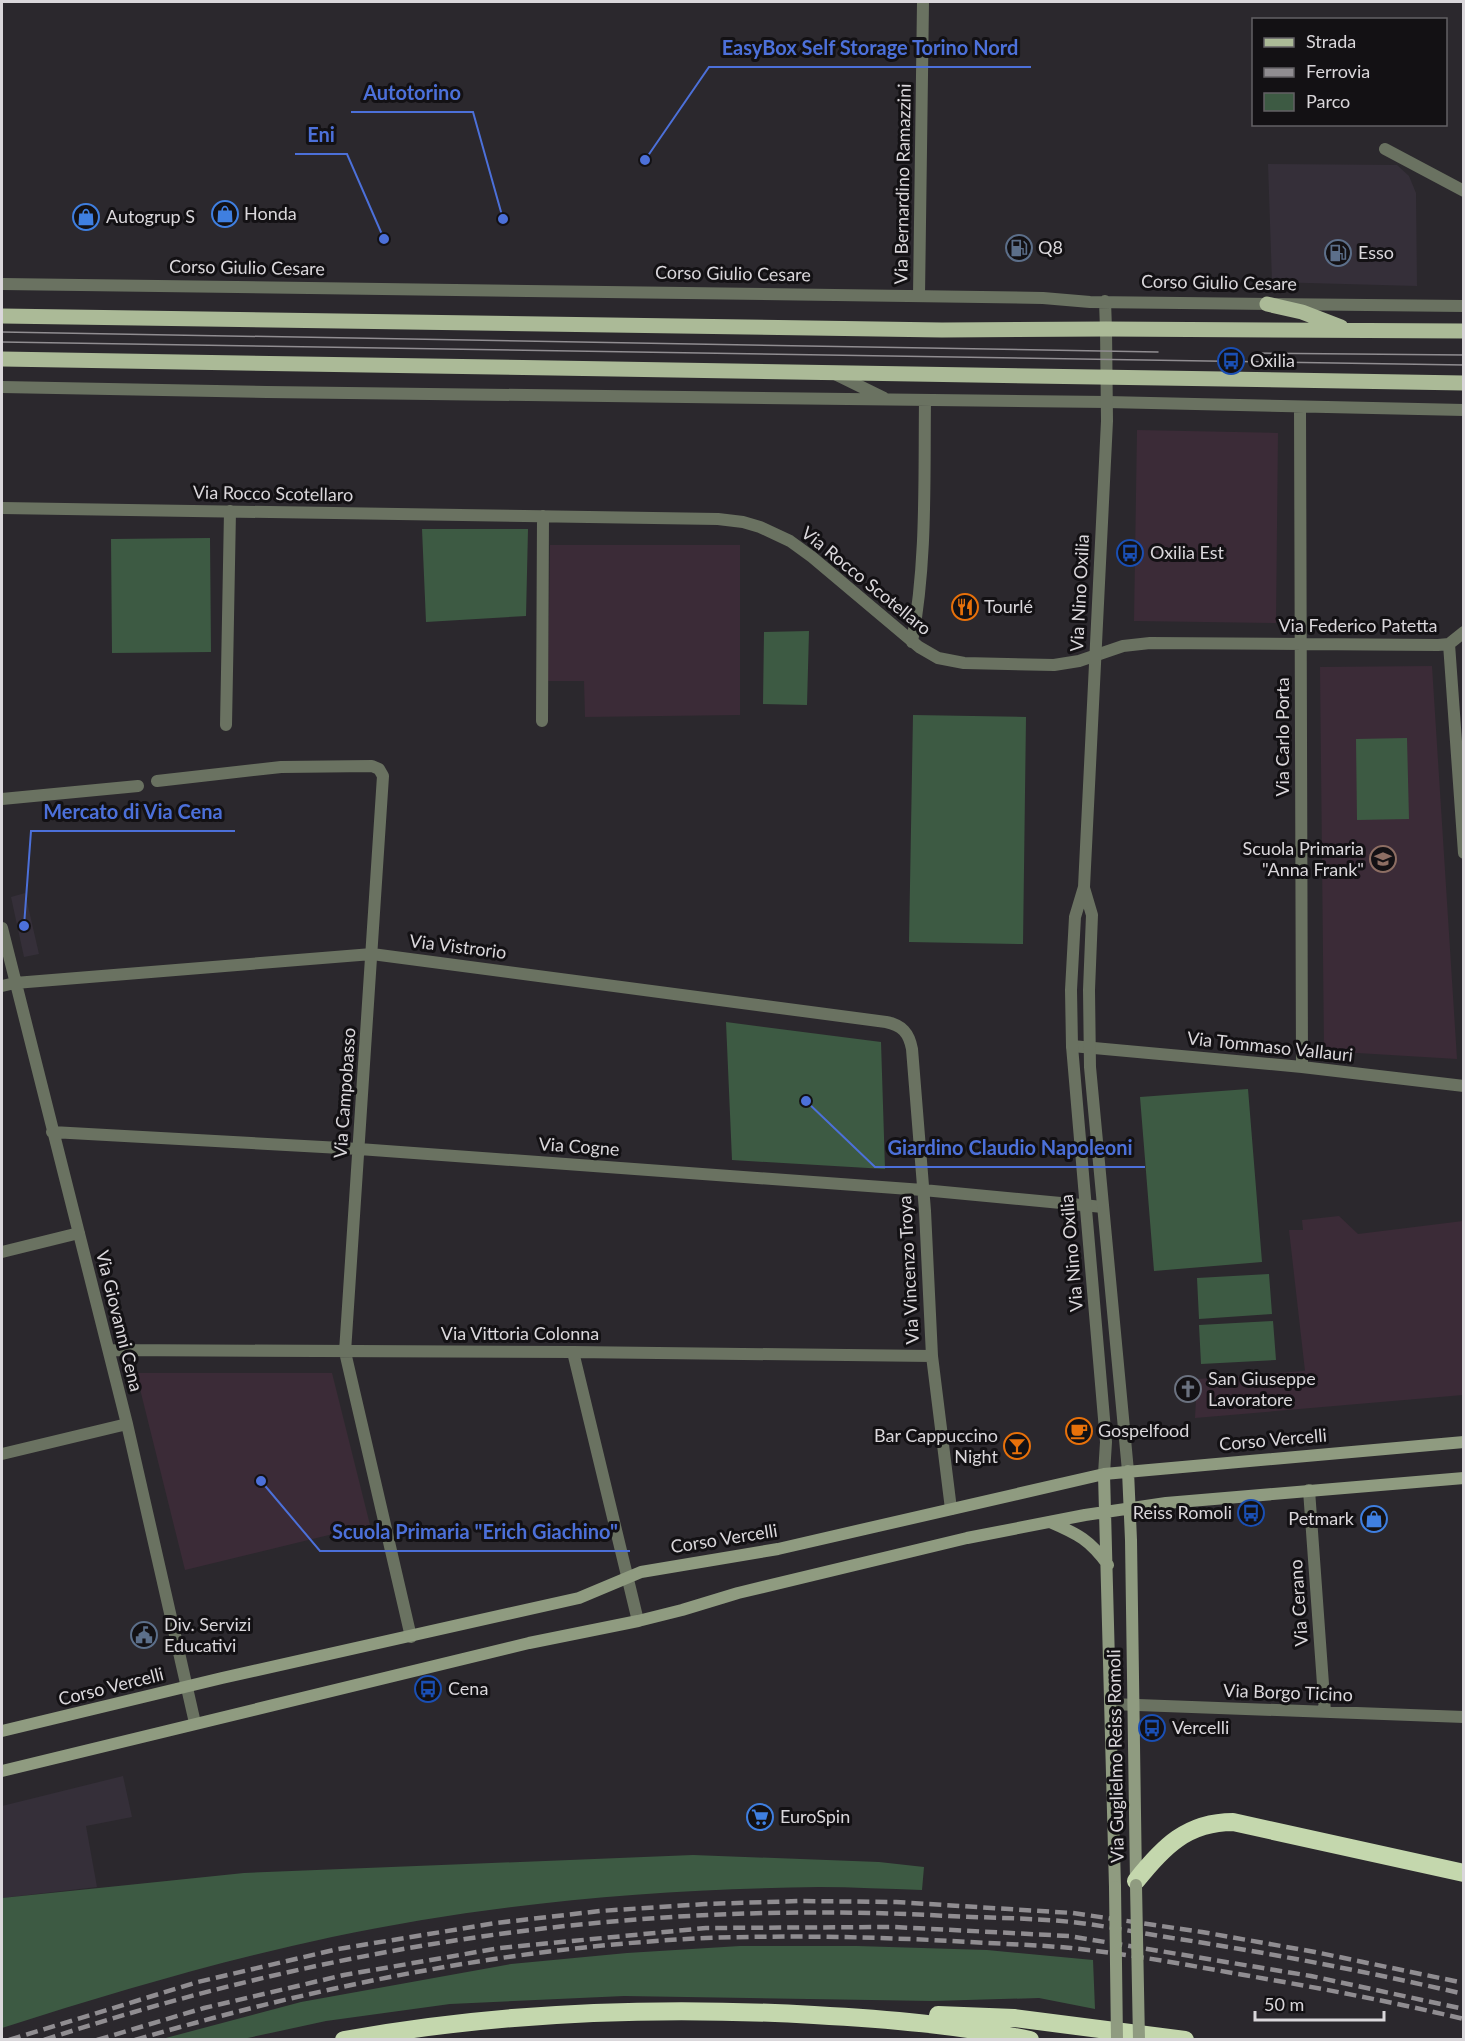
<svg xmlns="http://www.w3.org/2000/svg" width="1465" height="2041" font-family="Lato,sans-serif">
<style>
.built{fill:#352f39}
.education{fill:#3b2b37}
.green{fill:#3d5a43}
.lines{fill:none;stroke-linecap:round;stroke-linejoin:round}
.minor{stroke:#6a7261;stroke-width:12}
.tertiary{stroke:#6a7261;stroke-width:12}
.secondary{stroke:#8f9b80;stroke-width:12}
.primary{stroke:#abba97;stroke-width:15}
.motorway{stroke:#c4d7ad;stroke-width:18}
.tram{stroke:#908d91;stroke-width:1.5}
.rail{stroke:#908d91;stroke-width:4.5;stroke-dasharray:12 6;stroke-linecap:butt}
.secondary-bridge{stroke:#8f9b80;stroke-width:12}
.labels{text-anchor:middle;stroke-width:6;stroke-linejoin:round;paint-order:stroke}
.street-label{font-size:18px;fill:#dad7db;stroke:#131114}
.poi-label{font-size:18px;fill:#dad7db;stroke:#131114;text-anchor:start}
.leader{fill:none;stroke:#4c70d9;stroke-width:2}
.callout-dot{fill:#4c70d9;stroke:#131114;stroke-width:2}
.callout-label{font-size:20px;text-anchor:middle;font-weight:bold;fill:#4c70d9;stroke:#131114;stroke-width:6;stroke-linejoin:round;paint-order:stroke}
</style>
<rect width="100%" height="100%" fill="#2b282d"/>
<!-- built -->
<path class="built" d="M1268,164L1397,165L1409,176L1416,193L1417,286L1272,282Z
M25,893L39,954L24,957L11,897Z
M123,1776L132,1817L86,1826L97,1887L2,1898V1806Z"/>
<!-- education -->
<path class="education" d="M1137,430L1278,433L1276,623L1134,621Z
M550,545H740V715L585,717L584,681H548Z
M1432,666L1457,1059L1324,1051L1320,667Z
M1339,1216L1358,1234L1463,1221V1395L1195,1418L1197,1379L1305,1371L1289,1230H1303L1302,1220Z
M136,1373H332L370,1525L185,1570Z"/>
<!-- green -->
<path class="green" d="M422,529H528L526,616L426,622Z
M210,538L211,652L112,653L111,539Z
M809,631L807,705L763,704L764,632Z
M913,715L1026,717L1023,944L909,942Z
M1407,738L1409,819L1357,820L1356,739Z
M726,1022L881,1042L885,1169L732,1160Z
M1248,1089L1262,1262L1154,1271L1140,1097Z
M1269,1274L1272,1314L1199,1319L1197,1278Z
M1273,1321L1276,1360L1201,1364L1199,1325Z
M693,1855L879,1862L924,1867L922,1890C888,1889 853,1887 819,1887C656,1889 491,1903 332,1937C220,1961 111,1993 2,2028V1898L244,1873Z
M740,1946H857L987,1950L1093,1960L1095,2009L1039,1998L933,2001L624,1996L450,2004L326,2021L243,2039H162L301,2002L511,1964L627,1953Z"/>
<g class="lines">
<!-- minor -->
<path class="minor" d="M1385,149L1464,191
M2,284L981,297L1043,298L1090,302L1464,306
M919,296L923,2
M1105,301L1106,329
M835,374L884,398
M2,387L267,392L1107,402L1464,410
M1300,407L1302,1067
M2,508L718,519L743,522L760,527L790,541L812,557L919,647L938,658L964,663L1054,665L1079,661L1123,646L1150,643L1438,645L1449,644L1464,632
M912,642C927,562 924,481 925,400
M1449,644L1464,853
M542,721L543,516
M226,725L230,511
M157,781L281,767L372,766L379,769L383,776L345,1352L411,1637
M2,799L138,786
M2,928L127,1424L195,1723
M2,986L15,983L372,954L886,1022C902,1025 909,1033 912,1049L925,1211L932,1356L951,1509
M1072,1046L1302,1067L1464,1086
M52,1132L359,1149L923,1190L1103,1207
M2,1252L79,1233
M109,1350L573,1352L932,1356
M573,1352L638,1621
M2,1454L127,1424
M1309,1490L1325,1712
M1111,1704L1464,1717"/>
<!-- tertiary -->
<path class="tertiary" d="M1084,888L1092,915L1089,990L1090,1067L1128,1471
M1104,1474L1106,1442L1072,1046L1071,990L1075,917L1084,887L1107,421L1106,329"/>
<!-- secondary -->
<path class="secondary" d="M1128,1471L1131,1540L1136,1881
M1104,1474L1115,1887
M1050,1522C1078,1534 1090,1540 1108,1565
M2,1731L222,1678L579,1598L641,1572L778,1549L1104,1474L1464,1442
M2,1771L529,1643L638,1621L682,1610L738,1593L967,1538L1085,1515L1166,1503L1464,1478"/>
<!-- primary -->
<path class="primary" d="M1267,304L1302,312L1341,327
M2,316L942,330L1106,329L1464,331
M2,359L1464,383"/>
<!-- motorway -->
<path class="motorway" d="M1136,1881C1163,1847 1187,1822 1233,1822L1464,1873
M938,2015L1014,2018L1185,2040
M344,2040C499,2012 657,2006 814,2015C887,2019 959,2025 1030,2040"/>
<!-- tram -->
<path class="tram" d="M2,332L1158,352
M2,342L1464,365
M1257,353L1464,355"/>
<!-- rail -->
<path class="rail" d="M9,2040L198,1982L338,1949L496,1923L600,1911L705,1904L800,1901L896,1902L1073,1913L1202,1932L1315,1952L1464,1983
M44,2040C338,1943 639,1899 949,1916C990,1918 1032,1918 1072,1922C1108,1926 1144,1934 1179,1939C1275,1954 1369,1972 1464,1994
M97,2040L204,2008L344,1975L500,1948L706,1928L894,1927L1069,1936L1311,1976L1464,2009
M135,2040C321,1985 513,1947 706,1938C794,1935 882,1937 970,1942C1004,1944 1038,1945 1071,1948C1127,1954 1183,1964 1238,1974C1314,1987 1389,2001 1464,2019"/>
<!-- secondary-bridge -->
<path class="secondary-bridge" d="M1136,1885L1139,2040
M1115,1887L1117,2040"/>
</g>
<!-- icons -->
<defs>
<symbol id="shop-ring" viewBox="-11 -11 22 22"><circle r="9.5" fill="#131114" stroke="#3f7fe0" stroke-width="1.5"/><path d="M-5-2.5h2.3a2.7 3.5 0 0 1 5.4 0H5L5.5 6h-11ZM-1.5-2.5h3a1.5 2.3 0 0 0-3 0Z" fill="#3f7fe0"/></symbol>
<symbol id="fuel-ring" viewBox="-11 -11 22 22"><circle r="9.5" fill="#131114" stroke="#5c6f8a" stroke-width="1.5"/><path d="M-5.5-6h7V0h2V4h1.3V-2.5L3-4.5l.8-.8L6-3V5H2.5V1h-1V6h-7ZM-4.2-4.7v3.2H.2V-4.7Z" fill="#5c6f8a"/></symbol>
<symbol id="bus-ring" viewBox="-11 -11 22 22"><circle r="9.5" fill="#131114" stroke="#1a4fb4" stroke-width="1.5"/><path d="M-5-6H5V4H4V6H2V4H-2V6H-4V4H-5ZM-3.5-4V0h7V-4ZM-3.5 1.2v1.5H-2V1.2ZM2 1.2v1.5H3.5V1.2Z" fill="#1a4fb4"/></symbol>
<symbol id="restaurant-ring" viewBox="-11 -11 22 22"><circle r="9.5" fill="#131114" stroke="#e8710a" stroke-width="1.5"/><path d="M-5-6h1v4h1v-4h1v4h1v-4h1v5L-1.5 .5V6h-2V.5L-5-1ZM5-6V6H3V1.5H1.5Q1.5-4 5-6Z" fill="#e8710a"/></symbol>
<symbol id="school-ring" viewBox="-11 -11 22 22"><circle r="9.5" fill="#131114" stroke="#8d6e63" stroke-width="1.5"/><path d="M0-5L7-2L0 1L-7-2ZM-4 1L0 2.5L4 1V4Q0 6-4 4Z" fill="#8d6e63"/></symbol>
<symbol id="church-ring" viewBox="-11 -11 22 22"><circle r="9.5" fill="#131114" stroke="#6b7280" stroke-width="1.5"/><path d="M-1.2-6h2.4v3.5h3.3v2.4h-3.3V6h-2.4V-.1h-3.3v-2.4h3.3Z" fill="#6b7280"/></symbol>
<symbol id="cafe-ring" viewBox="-11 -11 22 22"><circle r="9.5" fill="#131114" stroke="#e8710a" stroke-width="1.5"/><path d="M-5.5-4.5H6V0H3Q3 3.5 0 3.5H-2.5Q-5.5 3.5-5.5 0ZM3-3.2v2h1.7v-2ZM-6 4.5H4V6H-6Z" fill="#e8710a"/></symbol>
<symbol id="bar-ring" viewBox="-11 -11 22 22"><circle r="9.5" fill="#131114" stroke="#e8710a" stroke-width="1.5"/><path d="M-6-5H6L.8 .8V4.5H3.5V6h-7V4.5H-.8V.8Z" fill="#e8710a"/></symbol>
<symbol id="civic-ring" viewBox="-11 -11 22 22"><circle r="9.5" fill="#131114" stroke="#5c6f8a" stroke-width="1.5"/><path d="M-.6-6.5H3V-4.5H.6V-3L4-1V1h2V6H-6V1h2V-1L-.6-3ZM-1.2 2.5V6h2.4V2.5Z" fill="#5c6f8a"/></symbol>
<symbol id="supermarket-ring" viewBox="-11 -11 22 22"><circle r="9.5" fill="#131114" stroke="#3f7fe0" stroke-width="1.5"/><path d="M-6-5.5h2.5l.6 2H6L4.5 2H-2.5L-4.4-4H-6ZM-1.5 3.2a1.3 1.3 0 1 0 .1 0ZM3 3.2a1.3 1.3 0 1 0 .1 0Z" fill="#3f7fe0"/></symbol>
</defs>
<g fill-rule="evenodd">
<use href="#shop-ring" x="210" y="199" width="30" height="30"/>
<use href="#shop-ring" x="71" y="202" width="30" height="30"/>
<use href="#fuel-ring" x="1004" y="233" width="30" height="30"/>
<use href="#fuel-ring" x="1323" y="238" width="30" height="30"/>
<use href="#bus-ring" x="1216" y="346" width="30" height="30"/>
<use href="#bus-ring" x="1115" y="538" width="30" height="30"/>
<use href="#restaurant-ring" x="950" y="592" width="30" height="30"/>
<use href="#school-ring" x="1368" y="844" width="30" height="30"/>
<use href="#church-ring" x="1173" y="1374" width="30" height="30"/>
<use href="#cafe-ring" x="1064" y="1416" width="30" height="30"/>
<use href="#bar-ring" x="1002" y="1431" width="30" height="30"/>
<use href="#bus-ring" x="1236" y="1498" width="30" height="30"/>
<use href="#shop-ring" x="1359" y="1504" width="30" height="30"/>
<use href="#civic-ring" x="129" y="1620" width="30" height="30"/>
<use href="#bus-ring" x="413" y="1674" width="30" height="30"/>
<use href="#bus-ring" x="1137" y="1713" width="30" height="30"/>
<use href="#supermarket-ring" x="745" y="1802" width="30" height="30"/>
</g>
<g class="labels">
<!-- street labels -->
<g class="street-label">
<text transform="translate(903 184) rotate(-89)" y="6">Via Bernardino Ramazzini</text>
<text transform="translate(247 268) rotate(1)" y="6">Corso Giulio Cesare</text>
<text transform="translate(733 274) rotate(1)" y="6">Corso Giulio Cesare</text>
<text transform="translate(1219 283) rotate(1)" y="6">Corso Giulio Cesare</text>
<text transform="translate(273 494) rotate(1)" y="6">Via Rocco Scotellaro</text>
<text transform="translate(866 581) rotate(39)" y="6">Via Rocco Scotellaro</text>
<text transform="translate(1080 593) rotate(-87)" y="6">Via Nino Oxilia</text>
<text x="1358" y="632">Via Federico Patetta</text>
<text transform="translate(1283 737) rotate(-90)" y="6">Via Carlo Porta</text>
<text transform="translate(458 947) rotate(7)" y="6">Via Vistrorio</text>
<text transform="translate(1270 1047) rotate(6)" y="6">Via Tommaso Vallauri</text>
<text transform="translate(345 1093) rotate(-86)" y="6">Via Campobasso</text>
<text transform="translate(579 1147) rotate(4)" y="6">Via Cogne</text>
<text transform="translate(1072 1253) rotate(-95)" y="6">Via Nino Oxilia</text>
<text transform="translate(909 1270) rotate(-93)" y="6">Via Vincenzo Troya</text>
<text transform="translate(119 1321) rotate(76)" y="6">Via Giovanni Cena</text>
<text x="520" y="1340">Via Vittoria Colonna</text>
<text transform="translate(1273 1440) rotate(-5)" y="6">Corso Vercelli</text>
<text transform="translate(724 1539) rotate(-9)" y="6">Corso Vercelli</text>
<text transform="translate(1299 1603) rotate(-94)" y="6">Via Cerano</text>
<text transform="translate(111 1687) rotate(-14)" y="6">Corso Vercelli</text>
<text transform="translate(1288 1693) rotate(2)" y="6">Via Borgo Ticino</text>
<text transform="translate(1116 1756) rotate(-91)" y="6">Via Guglielmo Reiss Romoli</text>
</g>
<!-- poi labels -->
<g class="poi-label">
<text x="244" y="220">Honda</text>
<text x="106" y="223">Autogrup S</text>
<text x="1038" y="254">Q8</text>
<text x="1358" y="259">Esso</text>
<text x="1250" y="367">Oxilia</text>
<text x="1150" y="559">Oxilia Est</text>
<text x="984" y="613">Tourlé</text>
<text x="1364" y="855" text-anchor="end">Scuola Primaria<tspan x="1364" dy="21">"Anna Frank"</tspan></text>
<text x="1208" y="1385">San Giuseppe<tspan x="1208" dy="21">Lavoratore</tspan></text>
<text x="1098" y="1437">Gospelfood</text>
<text x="998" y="1442" text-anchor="end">Bar Cappuccino<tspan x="998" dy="21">Night</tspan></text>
<text x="1232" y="1519" text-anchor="end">Reiss Romoli</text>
<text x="1354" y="1525" text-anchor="end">Petmark</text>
<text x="164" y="1631">Div. Servizi<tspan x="164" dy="21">Educativi</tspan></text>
<text x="448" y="1695">Cena</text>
<text x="1172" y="1734">Vercelli</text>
<text x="780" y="1823">EuroSpin</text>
</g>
</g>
<!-- callouts -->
<path class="leader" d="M645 160L709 67H1031M503 219L473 112H351M384 239L347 154H295M24 926L31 831H235M806 1101L875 1167H1145M261 1481L320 1551H630"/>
<g class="callout-dot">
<circle cx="645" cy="160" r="6"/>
<circle cx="503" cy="219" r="6"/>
<circle cx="384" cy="239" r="6"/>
<circle cx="24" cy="926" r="6"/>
<circle cx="806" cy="1101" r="6"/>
<circle cx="261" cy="1481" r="6"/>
</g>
<g class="callout-label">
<text x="870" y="55">EasyBox Self Storage Torino Nord</text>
<text x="412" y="100">Autotorino</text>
<text x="321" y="142">Eni</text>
<text x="133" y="819">Mercato di Via Cena</text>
<text x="1010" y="1155">Giardino Claudio Napoleoni</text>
<text x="475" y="1539">Scuola Primaria "Erich Giachino"</text>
</g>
<!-- border -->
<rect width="1465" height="2041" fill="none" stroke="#dad7db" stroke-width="6"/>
<!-- legend -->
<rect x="1252" y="18" width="195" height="108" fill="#131114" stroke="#636064" stroke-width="1.5"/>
<rect x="1264" y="38" width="30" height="9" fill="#abba97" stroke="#636064" stroke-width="1.5"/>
<text x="1306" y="48" font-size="18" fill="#dad7db">Strada</text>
<rect x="1264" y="68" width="30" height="9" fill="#908d91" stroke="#636064" stroke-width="1.5"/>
<text x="1306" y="78" font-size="18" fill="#dad7db">Ferrovia</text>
<rect x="1264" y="93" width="30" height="18" fill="#3d5a43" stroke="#636064" stroke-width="1.5"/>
<text x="1306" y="108" font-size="18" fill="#dad7db">Parco</text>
<!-- scale -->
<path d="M1255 2011v9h129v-9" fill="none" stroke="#dad7db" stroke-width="3"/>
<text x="1264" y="2011" font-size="18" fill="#dad7db" stroke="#131114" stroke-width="4.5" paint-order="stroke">50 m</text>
</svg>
